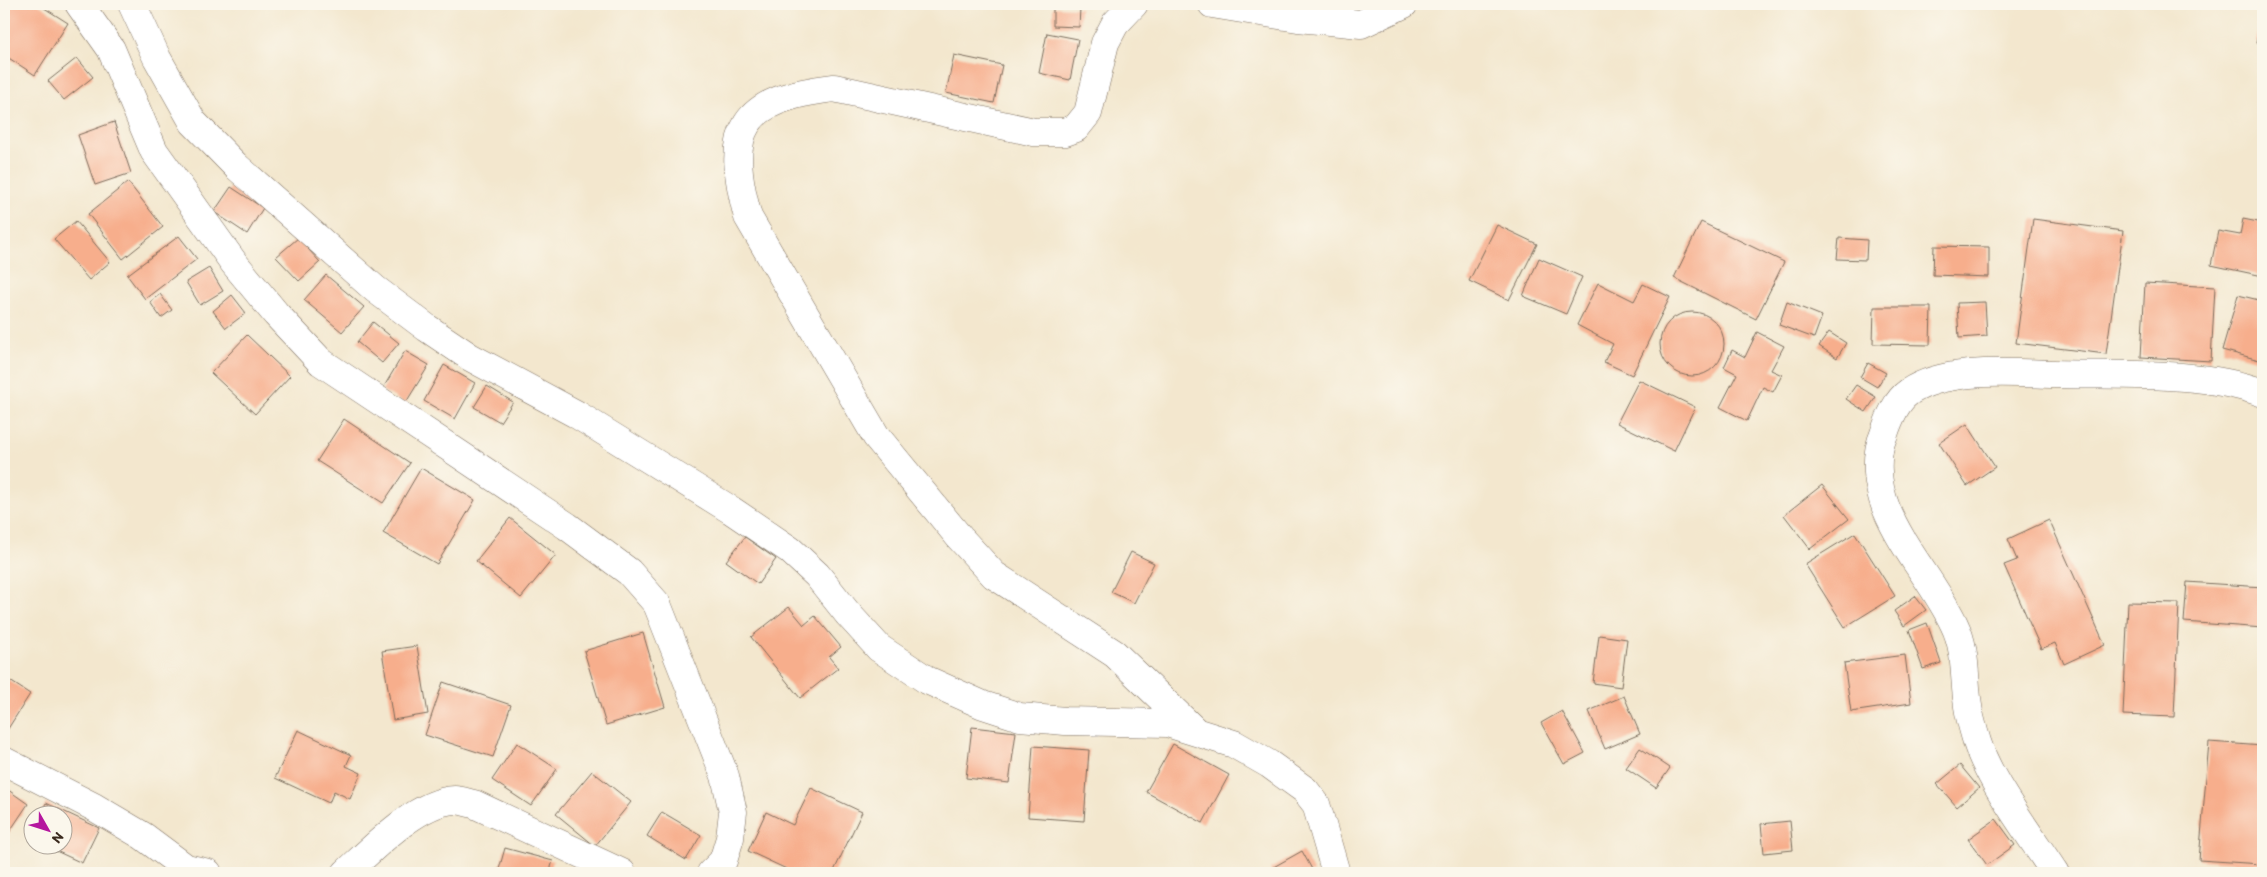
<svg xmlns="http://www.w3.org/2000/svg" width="2267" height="877" font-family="Itim,sans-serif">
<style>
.building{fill:#f7ae8c}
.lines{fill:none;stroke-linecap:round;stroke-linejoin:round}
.minor-casing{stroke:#7b6c5c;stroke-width:29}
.tertiary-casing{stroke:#7b6c5c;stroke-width:29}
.minor{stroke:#fff;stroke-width:28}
.tertiary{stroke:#fff;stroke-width:28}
</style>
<rect width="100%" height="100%" fill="#fbf7ec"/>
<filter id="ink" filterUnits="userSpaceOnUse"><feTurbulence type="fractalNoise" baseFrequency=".02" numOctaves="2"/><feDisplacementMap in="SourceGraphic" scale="10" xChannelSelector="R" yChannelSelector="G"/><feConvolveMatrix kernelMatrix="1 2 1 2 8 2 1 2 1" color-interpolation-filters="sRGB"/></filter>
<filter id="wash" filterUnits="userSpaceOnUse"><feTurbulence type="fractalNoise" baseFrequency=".0096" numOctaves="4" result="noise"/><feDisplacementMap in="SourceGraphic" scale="20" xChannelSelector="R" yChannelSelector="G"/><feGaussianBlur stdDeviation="1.12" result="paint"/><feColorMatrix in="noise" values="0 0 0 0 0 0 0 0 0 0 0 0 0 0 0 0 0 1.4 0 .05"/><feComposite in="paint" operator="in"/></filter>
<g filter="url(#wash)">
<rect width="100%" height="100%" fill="#f3e7ce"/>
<g id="blocks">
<!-- building -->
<path class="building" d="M7,4H38L68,23L35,75L4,55V9Z
M1053,7L1080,8L1079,27L1053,26Z
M2263,16V44L2256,42Z
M1047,33L1078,39L1070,80L1039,73Z
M954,55L1002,65L994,103L946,93Z
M77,58L93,77L64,100L48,81Z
M114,122L131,173L95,185L78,135Z
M128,182L163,227L123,259L88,214Z
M231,187L263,208L247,234L214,212Z
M2033,219L2123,231L2106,354L2016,343Z
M2243,219L2263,223V276L2211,265L2218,231L2240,235Z
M76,221L110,262L89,280L54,239Z
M1701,222L1784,262L1756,319L1674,278Z
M1497,225L1537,244L1509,300L1469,281Z
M179,236L197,259L145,299L127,275Z
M298,238L320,262L299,281L276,257Z
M1839,238L1867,240L1866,260L1837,259Z
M1934,246L1989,247V277L1933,275Z
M1539,258L1582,277L1566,314L1523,296Z
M209,268L223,291L200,305L186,282Z
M326,275L364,307L342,332L304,300Z
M1598,283L1634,301L1643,284L1670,297L1632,375L1604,362L1613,344L1577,325Z
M2145,283L2215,287L2211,361L2141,357Z
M160,294L172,310L161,318L150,302Z
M232,295L246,313L226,328L213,311Z
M2238,295L2263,301V361L2222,350Z
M1787,302L1822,316L1814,338L1779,325Z
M1985,302L1987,336L1959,338L1957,303Z
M1874,307H1931L1930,345L1873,344Z
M1660 344a32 32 0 1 1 64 0a32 32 0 1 1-64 0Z
M373,322L399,343L382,363L357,342Z
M1757,332L1784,346L1771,370L1782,375L1773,392L1763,387L1747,421L1720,407L1737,374L1724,367L1732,350L1745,357Z
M1829,332L1846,343L1837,358L1819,346Z
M247,335L290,376L255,414L211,373Z
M405,351L429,365L405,404L382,390Z
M1868,363L1886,373L1877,387L1860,377Z
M444,365L475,383L455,419L424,401Z
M1639,380L1695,407L1674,451L1617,423Z
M1856,385L1876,397L1866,412L1846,399Z
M487,386L513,402L500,422L474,407Z
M344,419L410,463L383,503L317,461Z
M1967,424L1995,467L1967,486L1939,443Z
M421,468L475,500L437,564L383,533Z
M1822,485L1849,519L1810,549L1784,515Z
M510,518L556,555L521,598L476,561Z
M2049,520L2105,645L2064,664L2055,643L2041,649L2004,565L2017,560L2008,539Z
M1855,533L1895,596L1845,627L1805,564Z
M745,537L776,559L758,584L726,561Z
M1131,552L1154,563L1134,603L1111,592Z
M2187,582L2263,587V628L2184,622Z
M1915,596L1926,610L1904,626L1894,611Z
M2128,602L2179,603L2174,717L2123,715Z
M789,607L804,625L815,616L841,647L829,657L838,668L800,698L751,637Z
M1927,623L1941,663L1923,669L1909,630Z
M643,633L665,707L606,725L584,651Z
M1599,635L1627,639L1621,687L1593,683Z
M417,646L428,714L393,720L382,651Z
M1905,655L1911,703L1851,712L1844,663Z
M4,677L30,694L4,735Z
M443,682L511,705L493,757L425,735Z
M1624,696L1640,734L1605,749L1589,711Z
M1562,711L1585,753L1564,764L1541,723Z
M972,727L1016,732L1009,783L966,778Z
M298,730L351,755L346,766L361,773L350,799L334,791L329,803L275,778Z
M2209,742L2263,746V831L2261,864L2199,860Z
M517,743L557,769L531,806L492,780Z
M1173,744L1229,775L1203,823L1146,792Z
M1033,746L1089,750L1084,821L1028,817Z
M1640,748L1670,768L1656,788L1626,768Z
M1960,765L1979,788L1957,807L1937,784Z
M592,771L631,802L595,846L556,814Z
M4,787L28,804L4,840Z
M811,788L862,812L833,873H795L748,851L766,812L793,825Z
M46,803L99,828L82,863L41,844H62V814H40Z
M662,812L701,835L686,860L647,836Z
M1996,819L2015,845L1987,865L1968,839Z
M1790,821L1793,850L1764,853L1761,824Z
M505,848L553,861L549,873H498Z
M1302,851L1314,873H1272L1270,869Z"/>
</g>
</g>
<g filter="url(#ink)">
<use href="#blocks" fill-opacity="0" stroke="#7b6c5c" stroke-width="1"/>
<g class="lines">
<defs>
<path id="minor" d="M132,4L157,58L193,122L236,166L375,289L427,328L470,357L576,414L731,510L790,550L817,575L848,614L879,648L927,680L983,705L1020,717L1065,721L1167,723L1234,744L1269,764L1305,790L1316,804L1336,873
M1134,4L1115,24L1105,43L1088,113L1076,128L1065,132H1034L834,88C741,99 724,129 748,217L876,436L960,538L994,575L1115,654L1193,729
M1212,4L1298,18L1361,24L1404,4
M2055,873C2031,836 1990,783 1977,742C1974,732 1971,722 1969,712C1963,682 1968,652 1954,624C1935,584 1903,550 1886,508C1877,485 1874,457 1884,434C1889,419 1896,401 1909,392C1946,367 2011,373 2054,374C2120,376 2202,370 2263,393"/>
<path id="tertiary" d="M79,4L111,49L154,151L234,263L276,314L321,362L567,526L629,572L657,604L725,776L733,812L730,838L723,861L711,873
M4,761L94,807L143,836L186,868L208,873
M346,873C372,849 418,801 455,800C461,800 468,803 474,804L622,873"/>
</defs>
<!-- minor casing -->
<use href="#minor" class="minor-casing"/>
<!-- tertiary casing -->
<use href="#tertiary" class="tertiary-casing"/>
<!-- minor -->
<use href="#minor" class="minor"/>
<!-- tertiary -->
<use href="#tertiary" class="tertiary"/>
</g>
</g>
<!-- margin -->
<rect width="2267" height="877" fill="none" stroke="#fbf7ec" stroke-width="20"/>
<!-- north arrow -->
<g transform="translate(48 830) rotate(129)"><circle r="24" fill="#fbf7ec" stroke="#aea59a"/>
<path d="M0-4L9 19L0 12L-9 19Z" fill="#b5179e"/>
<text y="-8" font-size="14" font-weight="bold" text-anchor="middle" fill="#3b2a1e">N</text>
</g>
</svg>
